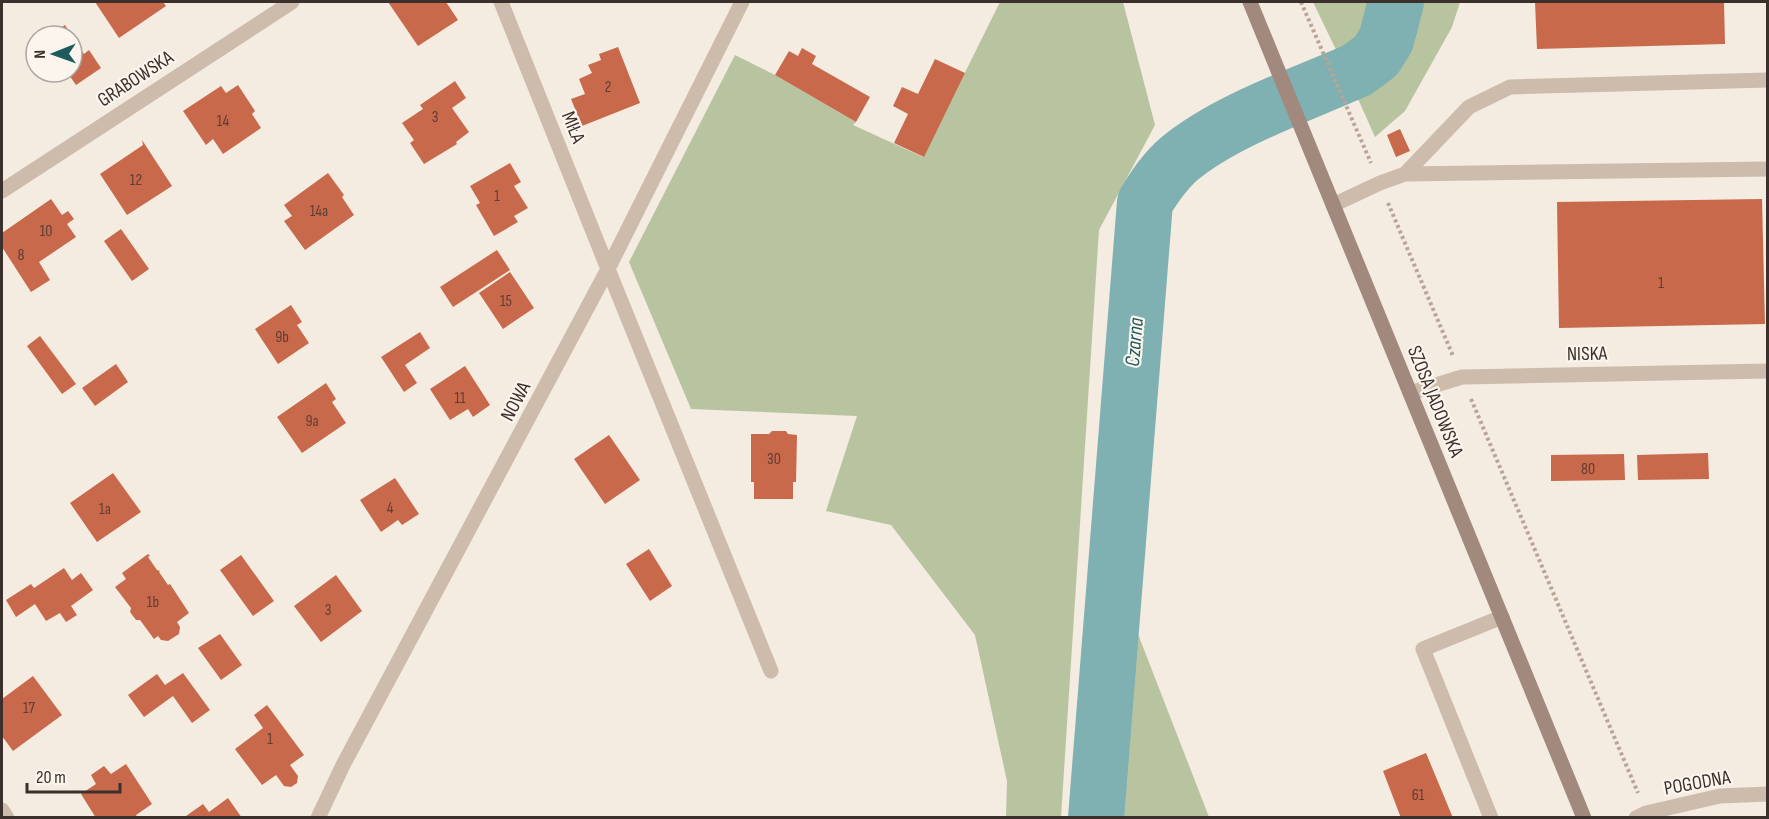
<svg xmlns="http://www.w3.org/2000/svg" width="1769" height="819" font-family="'Sofia Sans Condensed',sans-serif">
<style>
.green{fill:#b8c4a0}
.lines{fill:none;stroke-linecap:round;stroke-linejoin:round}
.river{stroke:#7fb0b2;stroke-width:56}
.building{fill:#c8694b}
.path{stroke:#b9a596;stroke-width:4;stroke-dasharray:3 3;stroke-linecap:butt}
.service{stroke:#cdbbac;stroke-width:15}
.minor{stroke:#cdbbac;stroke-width:15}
.secondary{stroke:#a18a7d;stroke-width:15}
.labels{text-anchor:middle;stroke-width:4.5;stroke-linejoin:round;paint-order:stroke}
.number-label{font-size:16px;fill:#5e3e33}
.street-label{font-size:20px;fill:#3b302b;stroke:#fbf5ee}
.water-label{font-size:21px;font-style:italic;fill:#1f5a5e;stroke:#fbf5ee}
</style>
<rect width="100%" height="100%" fill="#f4ebe1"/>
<!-- green -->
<path class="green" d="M1000,2H1123L1155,125L1099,230L1061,817H1006L1007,781L975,635L891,525L826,511L857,416L691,409L629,262L735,55L775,75L856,122L853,125L923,157Z
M1313,2H1460L1452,27L1405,111L1375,137L1338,54Z
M1124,598L1209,817H1111Z"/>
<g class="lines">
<!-- river -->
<path class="river" d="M1096,818L1145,202C1155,186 1165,171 1179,159C1226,120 1301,95 1357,70L1376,56L1386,40L1396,2"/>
</g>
<!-- building -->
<path class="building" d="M95,2H163L166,6L119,38Z
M388,2H446L458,20L418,46Z
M1535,2H1724L1725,44L1537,49Z
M65,25L72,36H49Z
M72,37L84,54L89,50L101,68L76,85L67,72L55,80L50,72H72Z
M618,47L640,103L582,126L571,99L585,94L579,79L592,73L588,65L601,60L599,54Z
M802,48L816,56L812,64L870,97L856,122L775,75L789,51L798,56Z
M935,59L965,73L924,157L894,143L908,114L893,106L902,87L918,94Z
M455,81L466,98L452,108L469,132L456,142L457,144L424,164L410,143L414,140L402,123L423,109L420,105Z
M238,85L255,111L252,114L261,128L223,154L213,139L206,145L183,111L221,86L226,93Z
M1400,129L1410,151L1396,157L1387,135Z
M142,140L172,186L127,215L100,174L143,145Z
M510,163L521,182L514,186L528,208L514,216L518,222L494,236L476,205L480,203L470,186Z
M328,173L344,195L342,197L354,215L305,250L284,221L292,216L284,205Z
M51,199L62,215L68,211L74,219L67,224L76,237L39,262L50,280L31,292L2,247V233Z
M1762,199L1765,324L1559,328L1557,202Z
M121,229L149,269L132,281L104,241Z
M497,250L510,270L453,307L440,287Z
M510,272L534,308L503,329L479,293Z
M291,305L302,322L297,325L309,343L278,364L255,329Z
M420,332L430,348L405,365L417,383L404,392L381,357Z
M40,336L76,384L62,394L27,346Z
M116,364L128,382L95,406L82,388Z
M465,366L490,405L473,417L468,409L450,420L430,389Z
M326,383L336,399L332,402L346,423L302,453L277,417Z
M772,431H786L788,434L797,435L796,482H793V499H754V482H751V434H769Z
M609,435L640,480L605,504L574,459Z
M1708,453L1709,479L1638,480L1637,455Z
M1624,454L1625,480L1551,481V455Z
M113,473L141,512L97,542L70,503Z
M395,478L419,514L402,525L398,520L381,532L360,500Z
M649,549L672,586L650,601L626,564Z
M148,554L150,556L148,557L157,570L160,571L159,572L168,585L170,584L189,613L177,622L180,627L179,634L168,641L161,640L158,636L154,639L140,620H136L130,612L131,608L115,587L126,579L122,573Z
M241,555L274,601L253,616L220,570Z
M64,568L72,580L81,573L93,590L71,606L77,615L66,622L60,613L46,621L35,604L16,617L6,600L31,584L34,588Z
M336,575L362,611L321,642L294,606Z
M220,634L242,665L221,680L198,648Z
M183,673L210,710L192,723L173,696L144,717L128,695L157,674L165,685Z
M33,676L62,715L13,751L2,736V699Z
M267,705L304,755L290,765L298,776L297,783L291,787L284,786L276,775L262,785L235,749L263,728L254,715Z
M1426,753L1453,818H1401L1383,771Z
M126,764L152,804L136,815L138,818H96L81,794L96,784L91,775L104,766L111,774Z
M228,798L242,818L186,816L203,804L209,812Z"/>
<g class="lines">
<!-- path -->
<path class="path" d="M1301,2L1371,163
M1388,203L1453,356
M1471,399L1638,793"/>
<!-- service -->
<path class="service" d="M1405,174L1469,107L1510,87L1768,80
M1333,205L1380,183L1405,174L1768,169
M608,269L771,671
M1491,818L1423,649L1502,617"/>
<!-- minor -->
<path class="minor" d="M501,2L608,269
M2,191L292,2
M1410,393L1462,377L1768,371
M2,810L7,818
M318,818L343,765L608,269L742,2
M1636,818L1646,813L1720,796L1768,794"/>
<!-- secondary -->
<path class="secondary" d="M1250,2L1584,818"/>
</g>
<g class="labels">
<!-- number labels -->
<g class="number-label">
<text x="608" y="92">2</text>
<text x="435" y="122">3</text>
<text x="223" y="126">14</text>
<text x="136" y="185">12</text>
<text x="497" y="201">1</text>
<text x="319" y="216">14a</text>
<text x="46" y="236">10</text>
<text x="21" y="260">8</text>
<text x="1661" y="288">1</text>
<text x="506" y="306">15</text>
<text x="282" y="342">9b</text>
<text x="460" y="403">11</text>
<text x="312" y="426">9a</text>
<text x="774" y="464">30</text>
<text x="1588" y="474">80</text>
<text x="390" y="513">4</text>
<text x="105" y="514">1a</text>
<text x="153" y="607">1b</text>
<text x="328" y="615">3</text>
<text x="29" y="713">17</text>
<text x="270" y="744">1</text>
<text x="1418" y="800">61</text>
</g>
<!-- street labels -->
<g class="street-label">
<text transform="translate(135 78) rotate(-33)" y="7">GRABOWSKA</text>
<text transform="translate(574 127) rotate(68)" y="7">MIŁA</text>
<text transform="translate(1587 353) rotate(-1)" y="7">NISKA</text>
<text transform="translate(515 401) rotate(-62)" y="7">NOWA</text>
<text transform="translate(1436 401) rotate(68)" y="7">SZOSA JADOWSKA</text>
<text transform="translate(1697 782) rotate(-10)" y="7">POGODNA</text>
</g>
<!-- water labels -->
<g class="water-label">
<text transform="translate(1134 342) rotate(-85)" y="7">Czarna</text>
</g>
</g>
<!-- border -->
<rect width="1769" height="819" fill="none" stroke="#3b302b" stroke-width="6"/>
<!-- north arrow -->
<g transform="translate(54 54) rotate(269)"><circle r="28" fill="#fbf5ee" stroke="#aea6a0" stroke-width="1.5"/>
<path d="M0-4.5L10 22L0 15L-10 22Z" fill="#1f5a5e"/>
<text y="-9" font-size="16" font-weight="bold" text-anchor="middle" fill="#3b302b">N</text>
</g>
<!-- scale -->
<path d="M27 783v9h93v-9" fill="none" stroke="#3b302b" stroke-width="3"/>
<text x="36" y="783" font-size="18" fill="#3b302b" stroke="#fbf5ee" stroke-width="4.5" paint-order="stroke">20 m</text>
</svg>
